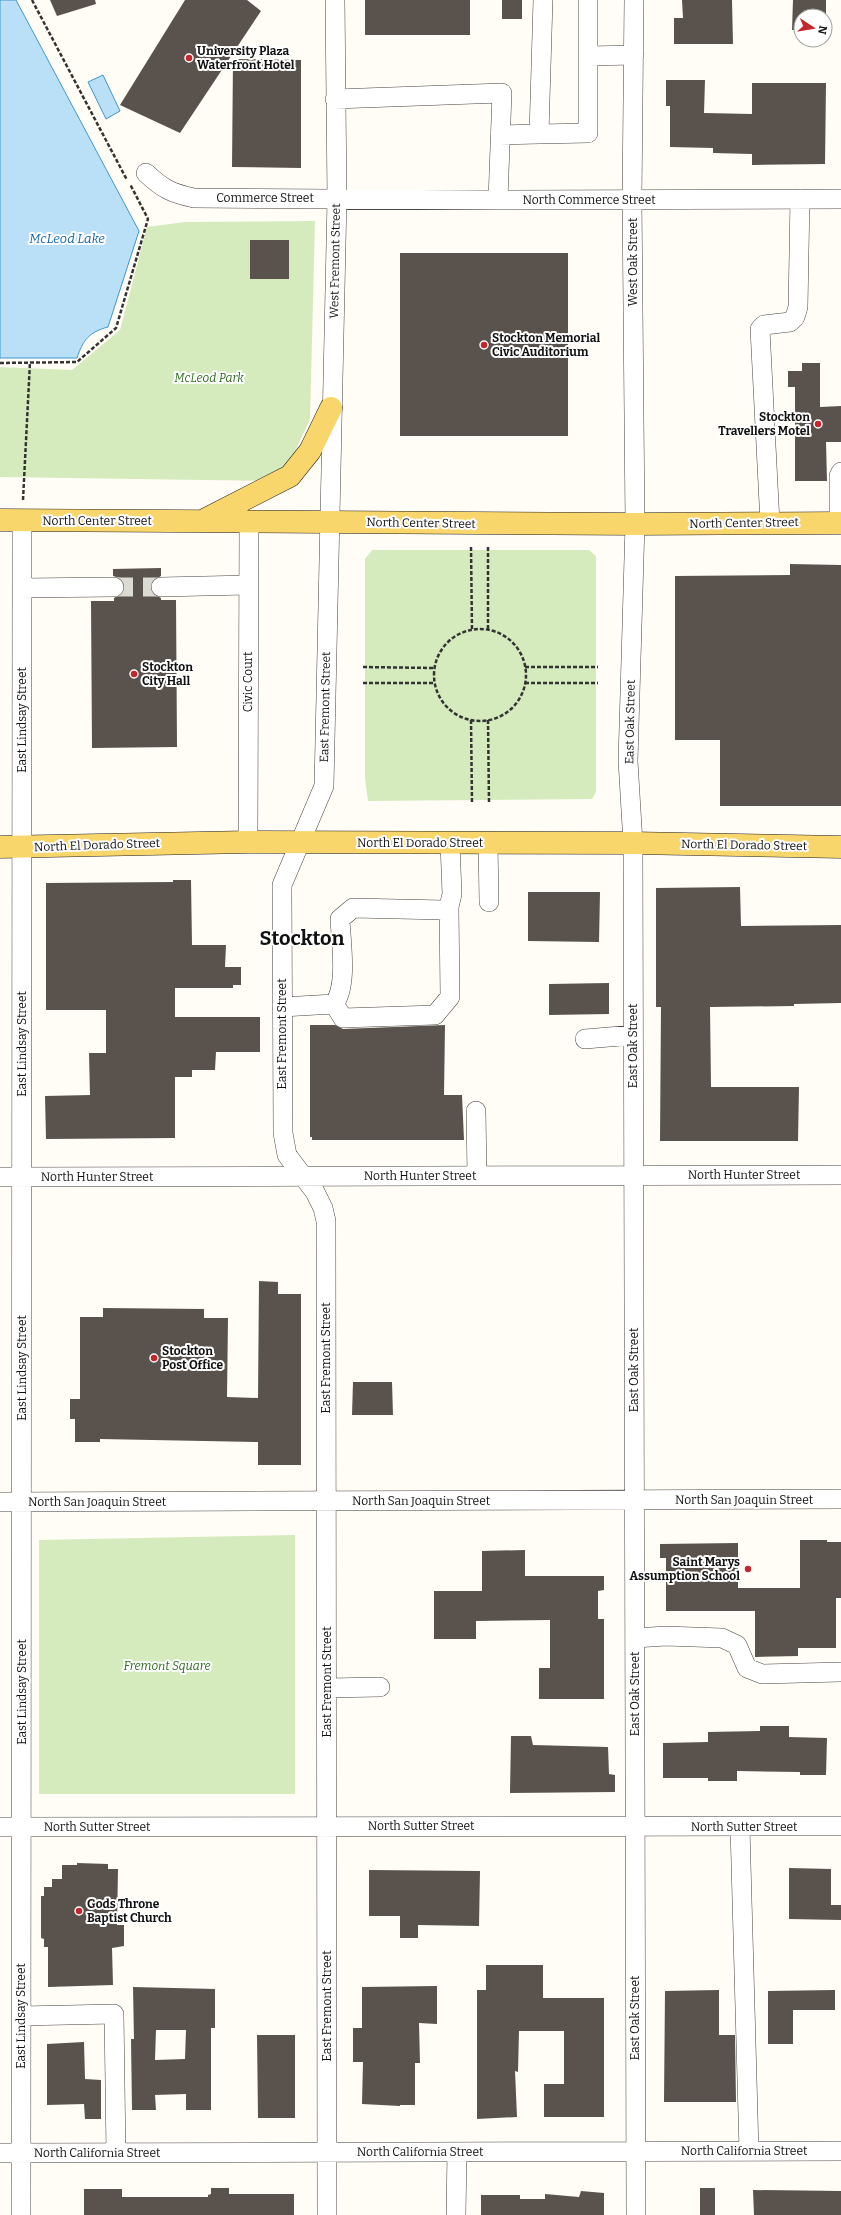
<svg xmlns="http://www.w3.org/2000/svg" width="841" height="2215" font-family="Bitter,serif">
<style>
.green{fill:#d5ebbd}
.water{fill:#b9e0f7;stroke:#3f96cf}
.building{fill:#5a524d;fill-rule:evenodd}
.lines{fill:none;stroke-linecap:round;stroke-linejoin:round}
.minor-tunnel{stroke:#dbdad3;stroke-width:19;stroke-dasharray:19 10;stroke-linecap:butt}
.minor-casing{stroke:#444;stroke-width:20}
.major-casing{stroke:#222;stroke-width:23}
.path{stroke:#333;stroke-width:2.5;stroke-dasharray:4 2;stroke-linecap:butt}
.minor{stroke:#fff;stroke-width:19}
.major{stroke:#f9d66b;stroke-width:22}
.poi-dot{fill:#c4262e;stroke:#fff;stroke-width:1.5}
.labels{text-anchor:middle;stroke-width:4;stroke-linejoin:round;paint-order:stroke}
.poi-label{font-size:12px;font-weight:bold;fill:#111;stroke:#fff;text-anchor:start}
.street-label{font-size:12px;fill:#111;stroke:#fff}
.park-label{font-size:12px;font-style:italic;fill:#2f6b1f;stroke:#fff}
.water-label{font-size:13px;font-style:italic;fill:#1768a6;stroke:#fff}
.town-label{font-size:20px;font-weight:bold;fill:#111;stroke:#fff}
</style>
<rect width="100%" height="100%" fill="#fffdf5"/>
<!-- green -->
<path class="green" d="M315,221L310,419L293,456L270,481L0,477V367L72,370L120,330L147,227L185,222Z
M372,550H589L596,556V792L592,799L368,801L365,779V559Z
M295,1535V1794H39V1540Z"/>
<!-- water -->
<path class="water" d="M0,0H16L139,231L108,327C89,332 83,340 77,358H0Z
M103,75L120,111L106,119L88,82Z"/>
<!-- building -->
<path class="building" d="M50,0H95L96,4L57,16Z
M185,0H247L261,11L180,133L120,105Z
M365,0H470V35H365Z
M502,0H522V19H502Z
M682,0H732L733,44H674V18H683Z
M793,0H826V30L825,16H801V30H792Z
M233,59L301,60V168L232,167Z
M666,80H705L704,113L752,114V83H826L825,164L752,165V154L713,153V148L670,147V106H666Z
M250,240H289V279H250Z
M400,253H568V436H400Z
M802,363H820V407L841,406V442H826L827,481H795V387H788V371H802Z
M790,564L841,565V806H720V740H675V576L790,575Z
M161,568V576L152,581L150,588L152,593L161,598V600H176L177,747L92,748L91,601H114V598L123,593L124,582L120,578L113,576V569Z
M173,880H191L192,945H226L225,967H241V985H233V988H175V1017H260V1052H216L215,1070H192V1077H175V1138L46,1139L45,1096L90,1095L89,1053H106V1010H46V883L173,882Z
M740,887L741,926L841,925V1003L794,1004V1006L710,1007L711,1087H799L798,1141H660L661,1007H656V888Z
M528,892H600L599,942L528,941Z
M609,983V1014L549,1015V984Z
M310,1025H335L343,1029L445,1025L444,1095H462L464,1140H312V1137H310Z
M259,1281L278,1282V1294H301V1465H258V1442L100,1439V1442H75V1419H70V1399H80V1317H103V1308L204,1309V1318H228L227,1397L258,1398Z
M353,1382H392L393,1415H352Z
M800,1540H827V1542H841V1598H836V1648H798V1656L755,1657V1611H666V1558H660V1544L738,1543V1588H800Z
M525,1550V1576H604V1590L598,1591V1619H604V1699H539V1668H550V1620L476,1621V1639H434V1591H482V1551Z
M760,1726H789V1737L827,1738L826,1775H800V1772L737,1771V1781H708V1778H663V1743L708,1742V1732L760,1731Z
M511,1736H531L533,1745L608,1747L609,1774L615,1775V1792L510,1793Z
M77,1863L108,1864V1869H118L117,1925H124V1946L112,1948L113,1985L48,1987V1947H44V1939L41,1938V1896H44V1887H52V1879H62V1865H77Z
M789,1868L831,1869V1905H841V1920L789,1919Z
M369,1870L480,1871L479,1926L418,1925V1938H400V1916H369Z
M486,1965H543V1998H604V2117H544V2084H564V2031H519L518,2072L515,2071L517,2117L477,2119V1990H486Z
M437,1986V2024L419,2023L420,2063H415V2105H400V2106L362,2104L363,2062H353V2028H362V1987Z
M133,1987L215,1989V2028H211V2110H186V2094L155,2095L156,2110H132L131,2039H134ZM156,2030H186L185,2059L155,2060Z
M719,1990V2035H735L736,2102H664L665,1991Z
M835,1990V2010H793V2044H768V1991Z
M257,2035H295V2118H258Z
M84,2042L85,2079L101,2080V2119H85L84,2104L47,2105V2044Z
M211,2188H229V2194H294V2215H84V2189H122V2197H208V2195L211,2194Z
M700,2188H715V2215H700Z
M753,2190L841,2191V2215H754Z
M581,2191L604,2193V2215H481V2195H520V2199H545V2194L579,2197Z"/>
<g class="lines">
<!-- minor-tunnel -->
<path class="minor-tunnel" d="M114,587H161"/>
<defs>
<path id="minor" d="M543,0L539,134L588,133V0
M634,0L632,199L635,524L628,761L633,843L636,2215
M589,56L634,55
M335,99L502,93L498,200
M500,135L539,134
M146,173C163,189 171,193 194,198L498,200L841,199
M770,523L760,329L764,325L790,322L795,317L798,307L800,199
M839,523V476L841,472
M161,587L248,585
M22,588L114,587
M248,842L249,522
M488,843L489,902
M334,1004L343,1018L435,1015L450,997L449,907
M282,1007L334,1004C348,986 341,942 340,919L353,908L444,910L449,907L452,894L450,843
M585,1039L633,1035
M476,1111L477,1176
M0,1177L841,1175
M0,1502L841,1499
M635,1638L666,1636L722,1638L737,1645L747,1668L762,1674L841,1672
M327,1688L380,1687
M0,1827L841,1826
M740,1827L749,2151
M21,2016L114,2014L116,2153
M0,2153L841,2151
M21,2215L22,520
M327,2215L326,1221L323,1208L315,1192L287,1155L283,1133L282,885L324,786L337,199L335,0
M456,2215L457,2152"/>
<path id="major" d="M206,519L290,476L310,451L331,408
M0,520L635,524L841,523
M0,847L248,842L633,843L841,847"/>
</defs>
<!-- minor casing -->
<use href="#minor" class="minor-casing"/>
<!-- major casing -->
<use href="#major" class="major-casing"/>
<!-- path -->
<path class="path" d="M32,0L127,180
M0,363L77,362L116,328L148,219L130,184
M23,500L30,362
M471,547L472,630
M488,547V630
M434 675a46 46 0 1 1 92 0a46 46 0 1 1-92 0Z
M363,667L435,668
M525,667H598
M363,683H435
M525,683H598
M471,720L472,803
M488,720L489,803"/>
<!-- minor -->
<use href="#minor" class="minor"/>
<!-- major -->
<use href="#major" class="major"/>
</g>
<!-- markers -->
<g class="poi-dot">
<circle cx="189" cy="58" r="4"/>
<circle cx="484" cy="345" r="4"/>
<circle cx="818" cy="424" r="4"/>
<circle cx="134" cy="674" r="4"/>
<circle cx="154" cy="1358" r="4"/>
<circle cx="748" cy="1569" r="4"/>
<circle cx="79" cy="1911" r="4"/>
</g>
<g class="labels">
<!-- poi labels -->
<g class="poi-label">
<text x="197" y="55">University Plaza<tspan x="197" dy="14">Waterfront Hotel</tspan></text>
<text x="492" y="342">Stockton Memorial<tspan x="492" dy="14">Civic Auditorium</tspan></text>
<text x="810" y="421" text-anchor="end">Stockton<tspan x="810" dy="14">Travellers Motel</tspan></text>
<text x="142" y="671">Stockton<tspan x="142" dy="14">City Hall</tspan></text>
<text x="162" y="1355">Stockton<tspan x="162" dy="14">Post Office</tspan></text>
<text x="740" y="1566" text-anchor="end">Saint Marys<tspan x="740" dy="14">Assumption School</tspan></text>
<text x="87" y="1908">Gods Throne<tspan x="87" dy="14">Baptist Church</tspan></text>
</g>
<!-- street labels -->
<g class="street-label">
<text x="265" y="202">Commerce Street</text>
<text x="589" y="204">North Commerce Street</text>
<text transform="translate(335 261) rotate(-89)" y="4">West Fremont Street</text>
<text transform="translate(633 262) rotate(-90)" y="4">West Oak Street</text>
<text x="97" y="525">North Center Street</text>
<text transform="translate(421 523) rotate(1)" y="4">North Center Street</text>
<text transform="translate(744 523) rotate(-1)" y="4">North Center Street</text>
<text transform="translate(248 682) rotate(-90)" y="4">Civic Court</text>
<text transform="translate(325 707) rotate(-89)" y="4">East Fremont Street</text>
<text transform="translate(22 720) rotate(-90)" y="4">East Lindsay Street</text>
<text transform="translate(630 722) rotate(-89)" y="4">East Oak Street</text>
<text x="420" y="847">North El Dorado Street</text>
<text transform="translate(97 845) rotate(-2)" y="4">North El Dorado Street</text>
<text transform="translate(744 845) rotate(1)" y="4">North El Dorado Street</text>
<text transform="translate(282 1034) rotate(-90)" y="4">East Fremont Street</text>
<text transform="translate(22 1044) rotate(-90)" y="4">East Lindsay Street</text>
<text transform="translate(633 1046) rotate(-90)" y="4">East Oak Street</text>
<text x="744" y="1179">North Hunter Street</text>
<text x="420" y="1180">North Hunter Street</text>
<text x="97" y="1181">North Hunter Street</text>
<text transform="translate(326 1358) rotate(-90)" y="4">East Fremont Street</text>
<text transform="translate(22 1368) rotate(-90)" y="4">East Lindsay Street</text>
<text transform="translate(634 1370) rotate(-90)" y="4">East Oak Street</text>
<text x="744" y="1504">North San Joaquin Street</text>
<text x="421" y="1505">North San Joaquin Street</text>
<text x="97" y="1506">North San Joaquin Street</text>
<text transform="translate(327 1682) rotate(-90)" y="4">East Fremont Street</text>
<text transform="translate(22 1692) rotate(-90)" y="4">East Lindsay Street</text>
<text transform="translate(635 1694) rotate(-90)" y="4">East Oak Street</text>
<text x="421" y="1830">North Sutter Street</text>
<text x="97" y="1831">North Sutter Street</text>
<text x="744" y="1831">North Sutter Street</text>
<text transform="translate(327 2006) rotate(-90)" y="4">East Fremont Street</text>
<text transform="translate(21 2016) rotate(-90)" y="4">East Lindsay Street</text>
<text transform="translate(635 2018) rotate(-90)" y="4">East Oak Street</text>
<text x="744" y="2155">North California Street</text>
<text x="420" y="2156">North California Street</text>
<text x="97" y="2157">North California Street</text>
</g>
<!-- park labels -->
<g class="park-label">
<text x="209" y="382">McLeod Park</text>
<text x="167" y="1670">Fremont Square</text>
</g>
<!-- water labels -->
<g class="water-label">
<text x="67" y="243">McLeod Lake</text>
</g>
<!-- town labels -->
<g class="town-label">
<text x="302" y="945">Stockton</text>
</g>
</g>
<!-- north arrow -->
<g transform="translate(813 28) rotate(102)"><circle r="19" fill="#ffffff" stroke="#a0a0a0"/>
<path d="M0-3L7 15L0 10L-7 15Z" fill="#c4262e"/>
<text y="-6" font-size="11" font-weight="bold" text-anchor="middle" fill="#111111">N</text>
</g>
</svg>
